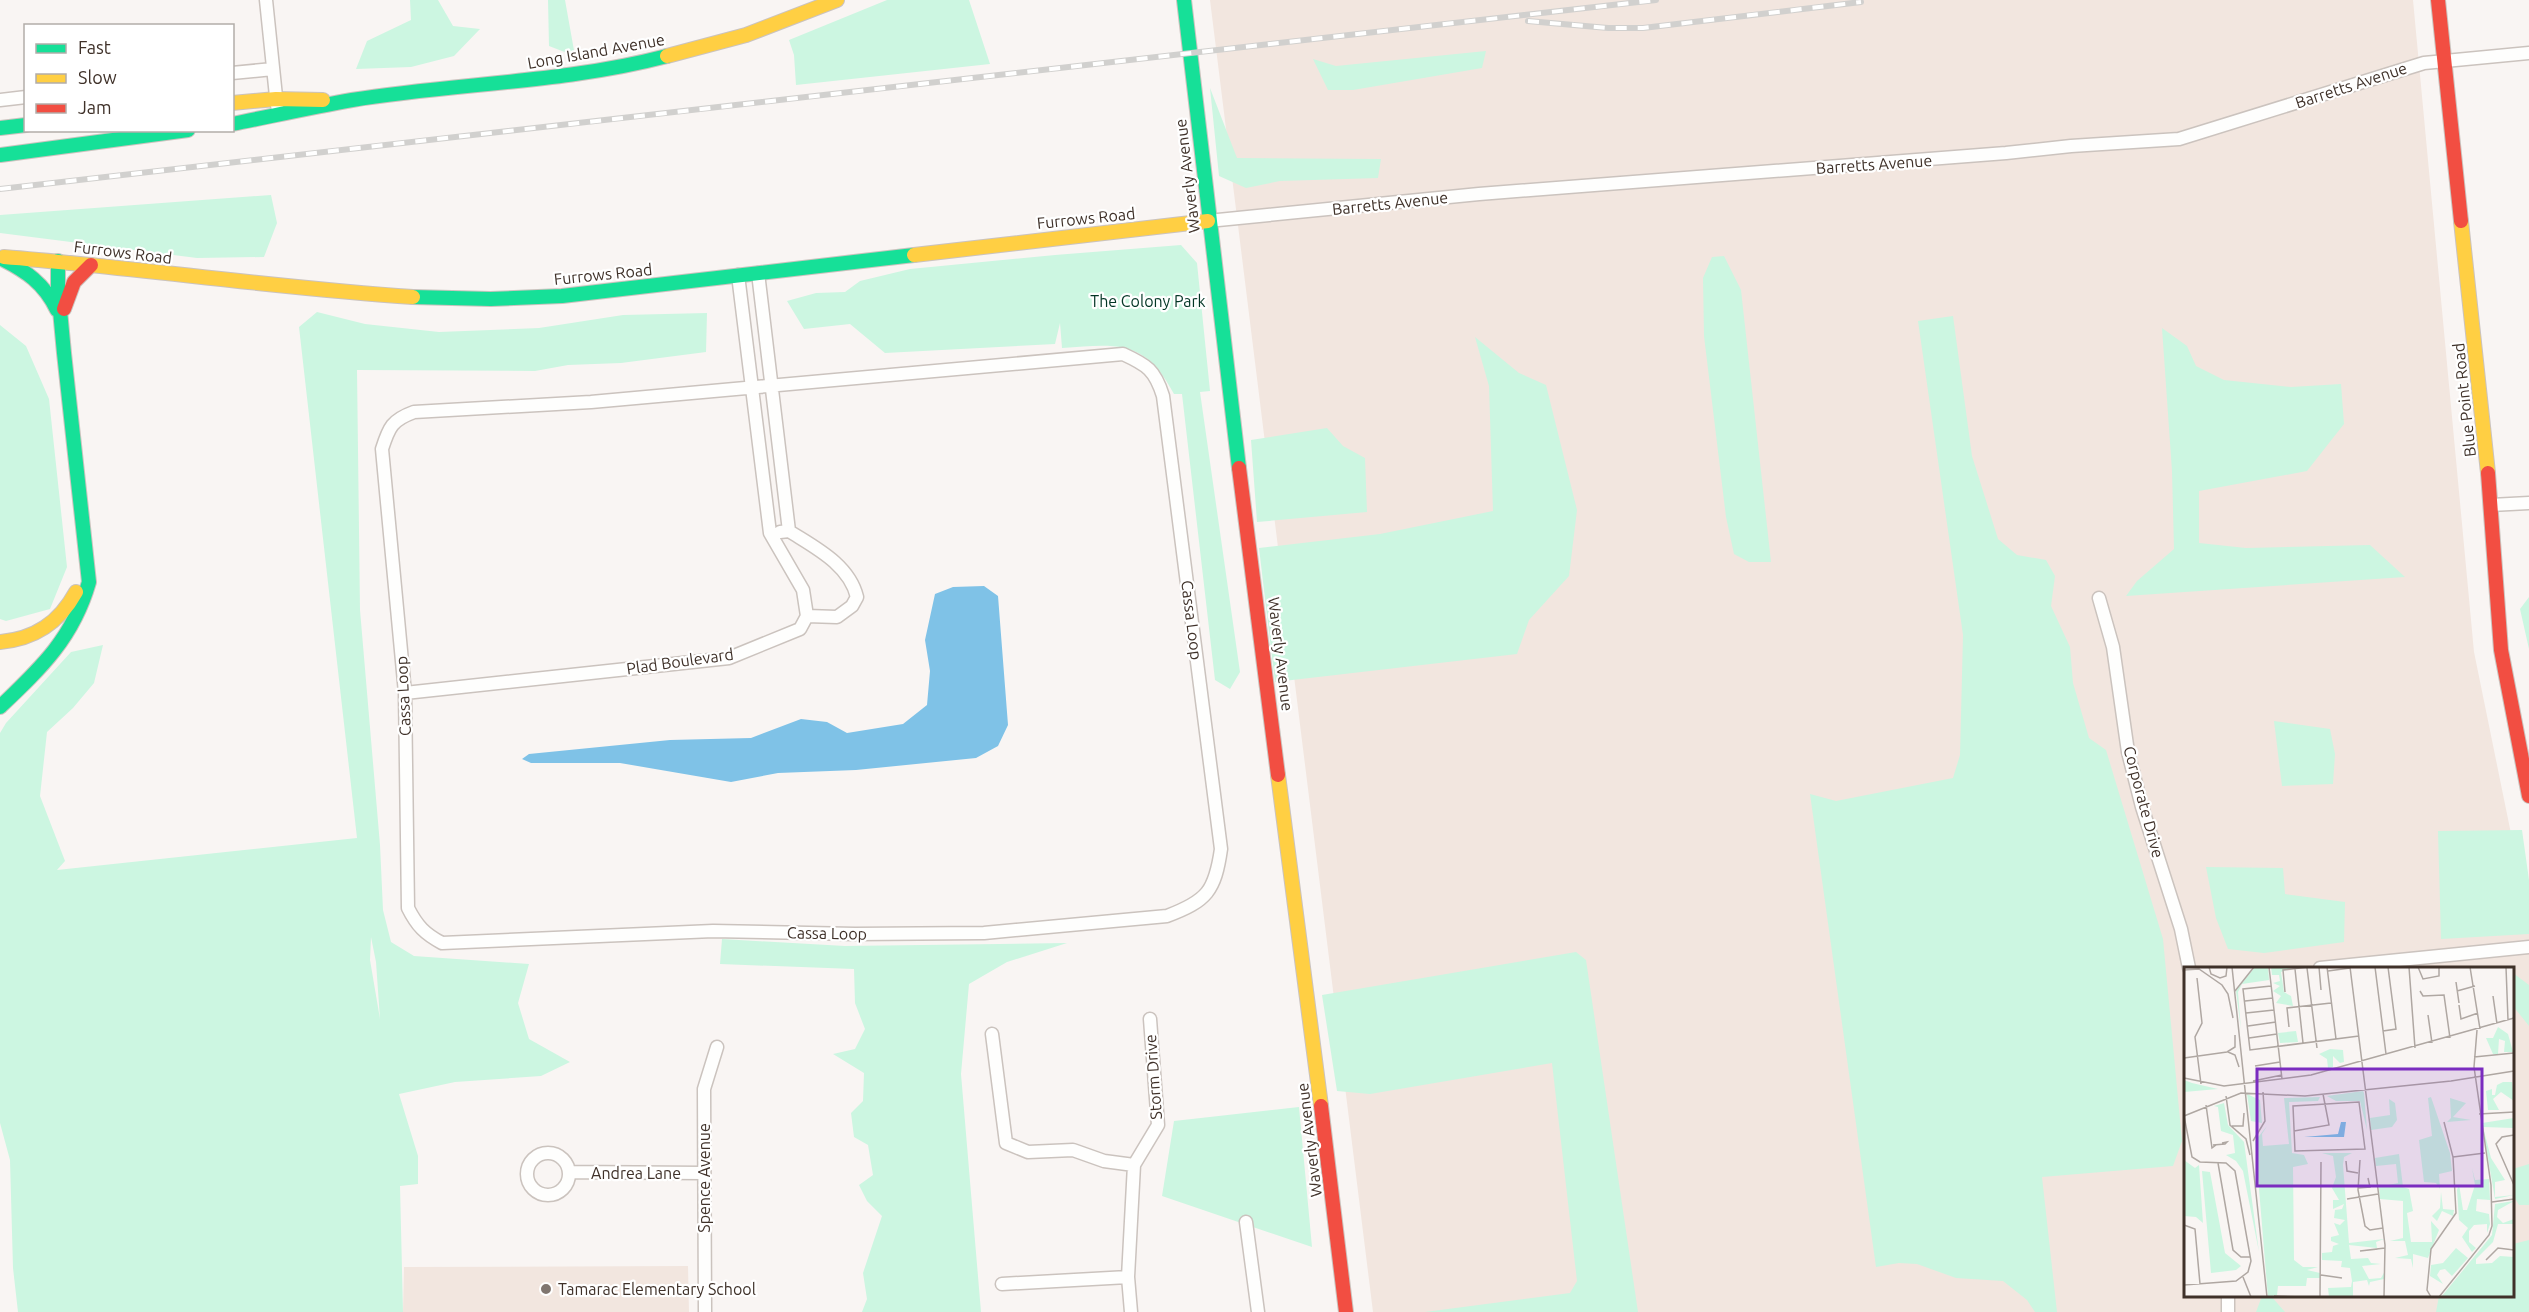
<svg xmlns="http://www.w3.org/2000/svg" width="2529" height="1312" font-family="Ubuntu,sans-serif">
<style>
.built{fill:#f2e6df;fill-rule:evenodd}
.green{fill:#ccf6e1;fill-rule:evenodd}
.water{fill:#7fc2e7}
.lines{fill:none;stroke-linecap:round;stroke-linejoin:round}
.street-casing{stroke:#cbc3be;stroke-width:15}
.fast-casing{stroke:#cbc3be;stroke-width:16}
.slow-casing{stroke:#cbc3be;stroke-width:16}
.jam-casing{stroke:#cbc3be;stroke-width:16}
.street{stroke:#fefefd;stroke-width:12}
.fast{stroke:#16e098;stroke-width:14}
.slow{stroke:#ffcf43;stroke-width:14}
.jam{stroke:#f24e42;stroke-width:14}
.rail-casing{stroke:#d1d0ce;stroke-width:6}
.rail{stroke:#fff;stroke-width:4;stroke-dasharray:11;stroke-linecap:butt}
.poi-dot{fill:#807670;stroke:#fff;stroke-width:2}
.labels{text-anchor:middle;stroke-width:4.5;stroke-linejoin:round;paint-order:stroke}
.street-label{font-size:16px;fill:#3f3129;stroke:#fff}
.park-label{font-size:16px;fill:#033625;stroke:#fff}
.poi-label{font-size:16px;fill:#3f3129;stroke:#fff;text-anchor:start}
.inset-road{fill:none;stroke:#afa7a2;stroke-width:1.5}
.view{fill:#7b2cbf;fill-opacity:0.15;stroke:#7b2cbf;stroke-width:3}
.inset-edge{fill:none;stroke:#3f3129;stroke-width:3}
</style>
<rect width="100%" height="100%" fill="#f9f5f3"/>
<!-- built -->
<path class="built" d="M1210,0H2413L2474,652L2529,922V1312H1373ZM2186,968H2512V1296H2186Z
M688,1266L689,1312H403L404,1267Z"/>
<!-- green -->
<path class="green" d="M410,0H438L453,26L480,29L454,56L411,67L356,69L367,41L411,20Z
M548,0H565L575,56L549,46Z
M887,0H969L990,64L796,85L794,55L789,40Z
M1486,51L1482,68L1353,90H1328L1313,59L1336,66Z
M1210,88L1237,158L1381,159L1378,178L1280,181L1246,188L1219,176Z
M271,195L277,223L264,257L197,258L0,233V215Z
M1181,245L1197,263L1210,391L1200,392L1240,672L1230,689L1215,680L1182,394H1174C1145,339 1118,344 1062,348L1060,323L1055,344L885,353L850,324L804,329L787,301L816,293L845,292L860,281L910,269L1055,255Z
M1724,256L1741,290L1771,562H1749L1734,554L1726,517L1704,336L1703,278L1712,257Z
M317,312L365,324L439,332L539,328L623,315L707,313L706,352L621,363L568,365L535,371L357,370L360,610L380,845L383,910L391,942L414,956L529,964L518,1003L529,1039L570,1062L541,1076L455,1082L399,1094L418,1156V1184L400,1186L403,1312H18L13,1268L10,1160L0,1123V733L6,723L71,652L103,645L94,683L73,708L47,732L40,796L65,861L57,870L357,838L299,327ZM371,937L376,962L380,1019L370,960Z
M1953,316L1972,456L1998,539L2017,555L2046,560L2055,576L2051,606L2070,647L2073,683L2089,738L2106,750L2163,939L2182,1141L2173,1166L2042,1177L2057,1312H2035L2027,1300L2003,1281L1956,1278L1917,1264L1899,1263L1876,1267L1810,794L1836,801L1953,778L1960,755L1963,635L1918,321Z
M0,325L26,346L49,399L67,567L50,609L6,621L0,619Z
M2162,328L2187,346L2196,366L2224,380L2291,387L2341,384L2344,424L2307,471L2199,491V543L2246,548L2370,545L2405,577L2126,596L2137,581L2174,549L2172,471Z
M1475,337L1519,373L1546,385L1577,510L1569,576L1529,620L1517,654L1275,682L1259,548L1380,534L1493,511L1489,386Z
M1327,428L1343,446L1365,458L1367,512L1257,522L1251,440Z
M2529,597V649L2520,609Z
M2274,721L2330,729L2335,754L2333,784L2282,786Z
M2522,830L2529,880V934L2441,939L2438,831Z
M2206,867L2283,868L2285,894L2345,902L2344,942L2264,953L2228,949L2216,918Z
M722,939L845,946L1067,943L1007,962L969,984L961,1074L981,1312H862L867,1299L863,1273L882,1216L867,1201L859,1185L873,1175L868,1145L854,1137L851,1113L863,1101L864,1073L833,1054L855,1049L865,1029L855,1003L854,969L720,964Z
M1576,952L1586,960L1638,1312H1425L1570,1293L1577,1281L1552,1063L1370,1094L1337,1091L1322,995Z
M2513,973L2529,985V1026L2513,1006Z
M1299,1107L1312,1247L1162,1196L1174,1121Z
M2529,1164V1205H2519L2513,1195V1169Z
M2529,1240V1312H2436L2439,1296H2512L2513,1244Z
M2262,1296H2271L2285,1312H2256Z"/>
<!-- water -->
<path class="water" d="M984,586L998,596L1008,725L998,746L976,758L856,770L778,773L731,782L620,763H531L522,759L529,754L670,740L751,738L801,719L827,722L847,733L903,724L927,705L930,671L925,640L935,594L953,587Z"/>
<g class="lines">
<defs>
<path id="street" d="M266,0L277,106
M232,73L273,69
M0,100L26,97
M1208,221L1479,194L2006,153L2071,146L2179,139L2424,63L2529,53
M758,273L789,531
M1123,354C1147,365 1155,370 1163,396L1221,849C1215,891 1207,901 1167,916L984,933L855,934L713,931L442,943C425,934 417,926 408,908L405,693L382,449C389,427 392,420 414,412L591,402Z
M2491,505L2529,503
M780,532L789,531C814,547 849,564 857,597L852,606L837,617L807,616
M2099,598L2113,647L2128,752L2142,807L2181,929L2189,968
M405,693L729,658L800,629L807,616L803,590L770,533L738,275
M2320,968L2529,947
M992,1034L1006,1143L1028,1152L1073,1150L1104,1161L1134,1165
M527 1174a21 21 0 1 1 42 0a21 21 0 1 1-42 0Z
M569,1172L703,1173
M1246,1222L1258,1312
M1002,1284L1128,1277
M2228,1296V1312
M705,1312L704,1089L717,1047
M1131,1312L1128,1277L1134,1165L1158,1125L1150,1019"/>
<path id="fast" d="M1184,0L1239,468
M232,124C272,116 312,107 352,100C457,83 565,83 667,56
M0,128L26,125
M0,155L188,130
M0,258C26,271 44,283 57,310
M413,297L491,299L562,296L914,255
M0,707C41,668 73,638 89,582L64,353L58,289V261"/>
<path id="slow" d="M667,56L746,35L837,0
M232,103L276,99L323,100
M2461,221L2488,473
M914,255L1208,221
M4,257C141,268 276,288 413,297
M0,642C35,639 59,623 76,592
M1278,775L1321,1106"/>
<path id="jam" d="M2438,0L2461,221
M64,309L74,282L91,265
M1239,468L1278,775
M2488,473L2501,650L2529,796
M1321,1106L1346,1312"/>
</defs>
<!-- street casing -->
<use href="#street" class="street-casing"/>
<!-- fast casing -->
<use href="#fast" class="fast-casing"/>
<!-- slow casing -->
<use href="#slow" class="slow-casing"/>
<!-- jam casing -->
<use href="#jam" class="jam-casing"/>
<!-- street -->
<use href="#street" class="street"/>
<!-- fast -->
<use href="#fast" class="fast"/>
<!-- slow -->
<use href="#slow" class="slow"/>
<!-- jam -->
<use href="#jam" class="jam"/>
<defs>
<path id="rail" d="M1528,21L1608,28H1643L1861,2
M0,189L1656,0"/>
</defs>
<!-- rail casing -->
<use href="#rail" class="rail-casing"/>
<!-- rail -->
<use href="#rail" class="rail"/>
</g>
<!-- markers -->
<circle class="poi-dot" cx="546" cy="1289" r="6"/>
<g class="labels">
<!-- street labels -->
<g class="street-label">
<text transform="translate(596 51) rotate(-10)" y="6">Long Island Avenue</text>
<text transform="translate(2351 85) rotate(-18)" y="6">Barretts Avenue</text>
<text transform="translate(1874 164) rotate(-4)" y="6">Barretts Avenue</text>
<text transform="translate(1187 176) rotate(-97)" y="6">Waverly Avenue</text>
<text transform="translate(1390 203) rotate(-6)" y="6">Barretts Avenue</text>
<text transform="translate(1086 218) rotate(-6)" y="6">Furrows Road</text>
<text transform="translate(123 252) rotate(7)" y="6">Furrows Road</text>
<text transform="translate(603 274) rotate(-6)" y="6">Furrows Road</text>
<text transform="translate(2464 400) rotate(-96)" y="6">Blue Point Road</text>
<text transform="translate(1192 620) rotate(83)" y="6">Cassa Loop</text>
<text transform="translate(1281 654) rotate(83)" y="6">Waverly Avenue</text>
<text transform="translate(680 661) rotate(-8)" y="6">Plad Boulevard</text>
<text transform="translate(403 696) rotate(-93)" y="6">Cassa Loop</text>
<text transform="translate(2144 802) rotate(75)" y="6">Corporate Drive</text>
<text transform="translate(827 933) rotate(1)" y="6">Cassa Loop</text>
<text transform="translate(1153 1077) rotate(-94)" y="6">Storm Drive</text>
<text transform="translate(1309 1140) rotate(-97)" y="6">Waverly Avenue</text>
<text x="636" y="1179">Andrea Lane</text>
<text transform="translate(704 1178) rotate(-90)" y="6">Spence Avenue</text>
</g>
<!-- park labels -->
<g class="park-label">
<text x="1148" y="307">The Colony Park</text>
</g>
<!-- poi labels -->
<g class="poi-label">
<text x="558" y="1295">Tamarac Elementary School</text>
</g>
</g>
<!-- overview -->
<g transform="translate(2184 967)">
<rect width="330" height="330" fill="#f9f5f3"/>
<path d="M71,0H84L85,13L58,17L54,25L57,63L52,24ZM87,0H110L97,5L100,25L107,29L109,39L92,36L97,29L89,24L96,19L89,16L96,14L95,8H88ZM314,60L324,67L329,85H320L321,74L315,72L314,87H309L302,71H309ZM112,64L114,75L96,76L94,66ZM146,82L159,83L160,95L156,96L149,89V100L144,101L143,92L135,87ZM0,113L8,116L34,122L0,125ZM319,115H328L330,134L317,125L309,132L315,143H304L302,124L308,122V128H311L313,118ZM179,124L180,126L183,163L176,134H152L143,129ZM63,127L76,133L78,156L67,154ZM136,130L134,134L105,135L108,186L120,188L124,197L109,200L110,293L119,300H134L123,303L136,306V311H123L122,319H94L93,328L84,330L71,174L83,159L78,167L79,179L105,177L100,131ZM247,130L266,186L268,204L255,207L256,222L252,216L240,215L235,173L248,169L244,131ZM266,131L282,136L269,150L287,153L263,155L267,151ZM205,132L211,136L213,153L208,160L187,163L186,151L206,148ZM40,136L44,158L60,175L75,285L59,204L52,194L42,188L51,186L49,168L37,164L34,140L30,139ZM330,151V161L299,160L307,191L321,213L311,215V230L330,228L311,232L298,156ZM138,186H168L160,190L159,198L165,276L200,272L192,275L193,281L165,278L167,292L184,291L187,296L197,297L178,299L185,312L197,311L201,304L200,312L186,315L185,319L183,313L169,315V330H145L144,321L167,320L168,314L166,301L157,300L158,294L138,293V286L148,285L149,279L155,277L147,274V270L155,268L150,256L156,258L161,253L150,251L151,243L158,242L160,237L149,242V233H155L148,221L152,210L149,189ZM215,187L219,220L225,222L229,244L223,246L227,275H248L247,254L255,263L244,291L229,287V301L227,292L211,291L224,288L221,274H206L219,271V234L196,232L195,220L214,216L212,197L192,199L191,191ZM0,193L11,201L15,198L19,256L12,250L0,249ZM288,201L291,213L305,212L306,233L293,232L292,244L305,247L306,257L303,266V257L290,258L285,264V275L292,281L288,285L278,270L284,261L275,253L273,223L275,217L279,243H283L291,218ZM18,204L26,205L41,286L57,299L52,303L27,306ZM257,225L259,242L270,243L269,249L258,244L253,254L261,262L248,249L256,241ZM330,234L314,243L313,250L319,256L330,252V257H314L309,275L292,292V297L308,296L316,289L330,290V330H257L308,268L311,237ZM272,281L284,291L268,309L261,302L256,303L253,308L259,317L246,309L247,298L259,296Z" fill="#ccf6e1"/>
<path d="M157,155H162L160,170H120L154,167Z" fill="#7fc2e7"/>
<path class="inset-road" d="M25,0L27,7L36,11L42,9L43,0M48,0L83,330M85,0L98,112M135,0L137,23M143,0L152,72M166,0L201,278L200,330M191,0L202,87M225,0L231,81M234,0L239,12L255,9V0M286,0L296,62M322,0L324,53M123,1L133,81M111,2L119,76M0,3L15,2L38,18L44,27L49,51M144,4L166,1M13,11L18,56L11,70L17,117M272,15L275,36M87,19L59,22L66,83L175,69M51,24L70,0M236,24L239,29L260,28L266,71M273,24L291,19M101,25L99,3L124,0M309,29L313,57M61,34L89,31M275,38L277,52L294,46M62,46L90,43M244,48L248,76M64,59L92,55M105,60L103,41L147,36M199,64L212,62L204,0M65,71L93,67M43,85L51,80V68M44,85L51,88L55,100M290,90L330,86M0,91L43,85M71,99L96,95M0,111L40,119L127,108L330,51M69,114L98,108M42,129L46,158L62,172L66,188M175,135L181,182L111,184L109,139ZM22,138L28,181L32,178M295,147L330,145M0,149L57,126L121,129L267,114L330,104M48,159H59L60,146M110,164L145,158L139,127M330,168L318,170L312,177L330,218M69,174L81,154L79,125M29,178L41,177L43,175L38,176M269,190L301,186M176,193L174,223L181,259L186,263L199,261M162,194L163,204L174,206M34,196L49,283L57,290H66M174,221L186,220L184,211M163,232L194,227M308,235L330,232M0,258L11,262L16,317M194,282L176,284L201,281M302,293L314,281L330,283M137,308L158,311M59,310L67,330M0,318L52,314L64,305L67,294L51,204L42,196L16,195L8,190L0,149M90,329L119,330M136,330L137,195M247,330L243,323L247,282L272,246L269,190L260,155M255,330L305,268L308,259L307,218L290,100L293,63"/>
<path class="view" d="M73,102H298V219H73Z"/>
<rect width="330" height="330" class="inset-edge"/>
</g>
<!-- legend -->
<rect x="24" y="24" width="210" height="108" fill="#ffffff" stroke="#b2ada9" stroke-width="1.5"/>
<rect x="36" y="44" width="30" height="9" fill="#16e098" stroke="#b2ada9" stroke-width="1.5"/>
<text x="78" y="54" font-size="18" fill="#3f3129">Fast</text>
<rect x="36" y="74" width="30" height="9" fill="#ffcf43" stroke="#b2ada9" stroke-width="1.5"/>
<text x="78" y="84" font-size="18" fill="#3f3129">Slow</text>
<rect x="36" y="104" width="30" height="9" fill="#f24e42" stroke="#b2ada9" stroke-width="1.5"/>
<text x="78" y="114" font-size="18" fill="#3f3129">Jam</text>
</svg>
